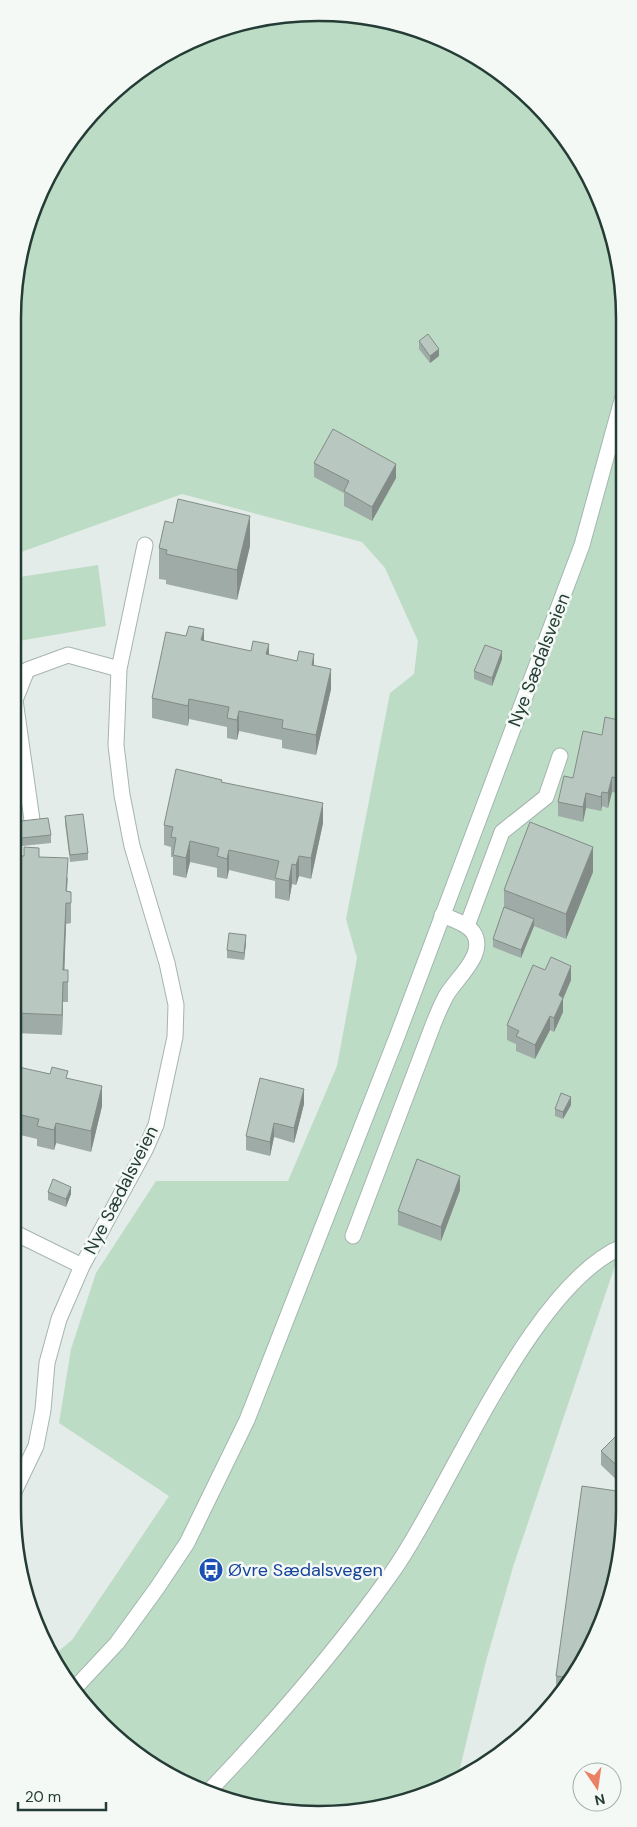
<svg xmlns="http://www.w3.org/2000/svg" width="637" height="1827" font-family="'DM Sans',sans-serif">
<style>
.green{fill:#bddcc5}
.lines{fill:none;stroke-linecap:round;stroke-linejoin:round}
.minor-casing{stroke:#a6b4af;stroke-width:17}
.secondary-casing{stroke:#a2b7af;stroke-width:17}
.minor{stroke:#fff;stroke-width:15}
.secondary{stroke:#fff;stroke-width:15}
.wall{fill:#9faba6}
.shaded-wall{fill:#828b87}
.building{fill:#b9c7c1;stroke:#828b87}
.labels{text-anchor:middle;stroke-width:5;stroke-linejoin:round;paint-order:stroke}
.street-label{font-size:18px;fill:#243c35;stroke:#f4f9f6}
.transit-label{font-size:18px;fill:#164399;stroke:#f4f9f6;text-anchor:start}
.rim{fill:none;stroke:#243c35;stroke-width:2.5}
</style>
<rect width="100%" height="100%" fill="#e3ece8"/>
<!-- green -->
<path class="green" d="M278,15L397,23L472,54L548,117L593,183L622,278L624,1239L513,1567L486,1661L458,1776L397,1804L279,1812L183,1783L89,1710L54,1655L72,1640L169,1496L59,1423L71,1349L96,1273L156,1181H288L337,1066L357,958L346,919L390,693L414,674L418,641L385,568L362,542L182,494L13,555L12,319L23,240L76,132L165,54Z
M98,565L106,626L13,642V578Z"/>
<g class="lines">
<defs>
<path id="minor" d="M32,820L15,700L27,670L68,655L119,669
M467,926L502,832L546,797L560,756
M353,1236L433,1025C437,1015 441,1005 446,996C455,979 488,954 473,932C466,923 452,919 442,915
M12,1251L17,1234L82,1266
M12,1496L36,1446L43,1410L47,1363L59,1319L82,1266L145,1150L156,1125L175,1037L176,1005L167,963L132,846L122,795L116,745L119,669L145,545
M209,1791C275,1722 336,1651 391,1574C451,1489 530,1284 624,1246"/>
<path id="secondary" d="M75,1688L117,1643L157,1588L187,1543L247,1420L398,1034L582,545L622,400"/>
</defs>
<!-- minor casing -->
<use href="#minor" class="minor-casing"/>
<!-- secondary casing -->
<use href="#secondary" class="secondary-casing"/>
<!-- minor -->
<use href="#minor" class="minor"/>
<!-- secondary -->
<use href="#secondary" class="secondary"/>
</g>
<!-- wall -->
<path class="wall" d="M419,341L439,356L430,363L419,349Z
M314,463L396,478L372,521L344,506V493L314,477Z
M250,546L237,600L166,584V580L159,579V548Z
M204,641L314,665L331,689L316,755L282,748V740L239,731L237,740L227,738V727L189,719L188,726L152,718V698Z
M502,659L492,686L474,679V671Z
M621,758L622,773L618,793L612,792L608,808L602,806L601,811L586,808L583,822L558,816V802Z
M222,782L323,823L311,879L299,876L296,885L292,884L289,901L275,898V881L229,870L227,879L217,877V868L190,862L186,878L173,875V857H171V847L164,845V825Z
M65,816L88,853V860L70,862L65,823Z
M12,822L51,835V843L12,847Z
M39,857L68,878L67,891L71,892V923L66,924L64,970H68V1002H63L62,1035L15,1033V1000H12V960L17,961L18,922L12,921V889L20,890Z
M593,872L566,939L534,926L521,958L493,947V939L504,907V890Z
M246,943L244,960L227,958V950Z
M571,980L563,999V1012L554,1032L550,1030L535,1059L516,1051V1044L507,1040V1025Z
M12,1073L68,1078L102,1106L91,1152L56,1143L54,1150L37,1146V1139L12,1133Z
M304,1104L294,1143L274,1137L270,1156L246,1150V1136Z
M571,1105L563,1119L555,1116V1109Z
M460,1190L441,1241L398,1225V1211Z
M48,1192L71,1194L66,1207L48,1200Z
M624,1428V1487L601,1465V1451Z
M624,1508L614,1587L573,1679L560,1691L556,1690V1676Z"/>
<!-- shaded-wall -->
<path class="shaded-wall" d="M439,349V356L430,363V356Z
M396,464V478L372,521V507Z
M250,516V546L237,600V570Z
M204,629V649L201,640Z
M269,644V664L266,654Z
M502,651V659L492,686V678Z
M314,654V675L312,665Z
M331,669V689L316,755V735Z
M189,699V719L188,726V706Z
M239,711V731L237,740V720Z
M623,737V751L618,772V757Z
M622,758V773L618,793V778Z
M612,777V792L608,808V793Z
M602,792V806L601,811V797Z
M586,793V808L583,822V807Z
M323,803V823L311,879V858Z
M190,841V862L186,878V858Z
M593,847V872L566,939V914Z
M229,850V870L227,879V859Z
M299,856V876L296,885V865Z
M292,864V884L289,901V881Z
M66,903V924L64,982L63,970Z
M534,919V926L521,958V950Z
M246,935V943L244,960V953Z
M571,966V980L563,999V1012L554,1032V1018L559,995Z
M63,982V1002L62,1035V1015Z
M550,1016V1030L535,1059V1045Z
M102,1086V1106L91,1152V1131Z
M304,1089V1104L294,1143V1128Z
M571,1097V1105L563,1119V1112Z
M56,1123V1143L54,1150V1130Z
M274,1123V1137L270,1156V1142Z
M460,1176V1190L441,1241V1227Z
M71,1187V1194L66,1207V1199Z"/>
<!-- building -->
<path class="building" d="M428,334L439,349L430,356L419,341Z
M333,429L396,464L372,507L344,491L349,481L314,463Z
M178,499L250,516L237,570L166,554L167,550L159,548L165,521L173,523Z
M189,626L204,629L201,640L251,651L253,641L269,644L266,654L297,661L299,651L314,654L312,665L331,669L316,735L282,728L283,720L239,711L237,720L227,718L229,707L189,699L188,706L152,698L166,632L186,636Z
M485,645L502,651L492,678L474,671Z
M605,717L623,721V737L618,757L622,758L618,778L612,777L608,793L602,792L601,797L586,793L583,807L558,802L564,776L573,778L583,731L602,735Z
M176,769L222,780L221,782L323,803L311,858L299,856L296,865L292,864L289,881L275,878L279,861L229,850L227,859L217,856L219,848L190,841L186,858L173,855L176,838L171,837L173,827L164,825Z
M83,814L88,853L70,855L65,816Z
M48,818L51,835L12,839V822Z
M530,822L593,847L566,914L504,890Z
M24,847L39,848V857L68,858L66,891L71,892V903H66L63,970H68V982H63L62,1015L15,1013L16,980H12V960L17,961L19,901H12V889L20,890L21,856H24Z
M504,907L534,919L521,950L493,939Z
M229,933L246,935L244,953L227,950Z
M551,957L571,966L559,995L563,998L554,1018L550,1016L535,1045L516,1036L519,1031L507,1025L533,965L545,970Z
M14,1066L50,1074L52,1067L68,1071L66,1078L102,1086L91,1131L56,1123L54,1130L37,1126L39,1119L12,1113V1073Z
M260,1078L304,1089L294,1128L274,1123L270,1142L246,1136Z
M561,1093L571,1097L563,1112L555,1109Z
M417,1159L460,1176L441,1227L398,1211Z
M53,1179L71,1187L66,1199L48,1192Z
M624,1428V1472L601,1451Z
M582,1486L624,1492V1508L622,1526H621L620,1535H621L618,1557L617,1556L615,1566H617L614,1587L612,1588V1593L573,1678L556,1676Z"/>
<!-- icons -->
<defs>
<symbol id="bus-disc" viewBox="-11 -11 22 22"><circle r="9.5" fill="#1a4fb4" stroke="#f4f9f6"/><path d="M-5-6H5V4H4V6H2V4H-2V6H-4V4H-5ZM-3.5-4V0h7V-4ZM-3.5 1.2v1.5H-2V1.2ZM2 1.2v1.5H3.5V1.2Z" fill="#fff"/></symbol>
</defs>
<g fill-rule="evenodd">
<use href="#bus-disc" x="197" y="1556" width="28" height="28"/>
</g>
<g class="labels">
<!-- street labels -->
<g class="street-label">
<text transform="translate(539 660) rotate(-69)" y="6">Nye Sædalsveien</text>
<text transform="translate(121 1190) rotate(-63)" y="6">Nye Sædalsveien</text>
</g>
<!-- transit labels -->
<g class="transit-label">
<text x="228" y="1576">Øvre Sædalsvegen</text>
</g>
</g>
<!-- crop -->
<path d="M0 0H637V1827H0ZM318 21H319A297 297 0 0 1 616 318V1509A297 297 0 0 1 319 1806H318A297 297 0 0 1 21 1509V318A297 297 0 0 1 318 21Z" fill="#f4f9f6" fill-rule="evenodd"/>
<path class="rim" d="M318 21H319A297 297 0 0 1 616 318V1509A297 297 0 0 1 319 1806H318A297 297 0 0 1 21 1509V318A297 297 0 0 1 318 21Z"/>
<!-- north arrow -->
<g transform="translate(597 1787) rotate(167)"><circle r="24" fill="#f4f9f6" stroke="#a1ada9"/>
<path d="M0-4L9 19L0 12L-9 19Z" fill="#ea8064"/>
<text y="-8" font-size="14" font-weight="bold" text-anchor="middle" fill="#243c35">N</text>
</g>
<!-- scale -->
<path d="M18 1802v8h88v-8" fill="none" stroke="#243c35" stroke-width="2.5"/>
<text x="25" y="1802" font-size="15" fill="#243c35" stroke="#f4f9f6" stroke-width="4" paint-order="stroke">20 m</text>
</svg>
